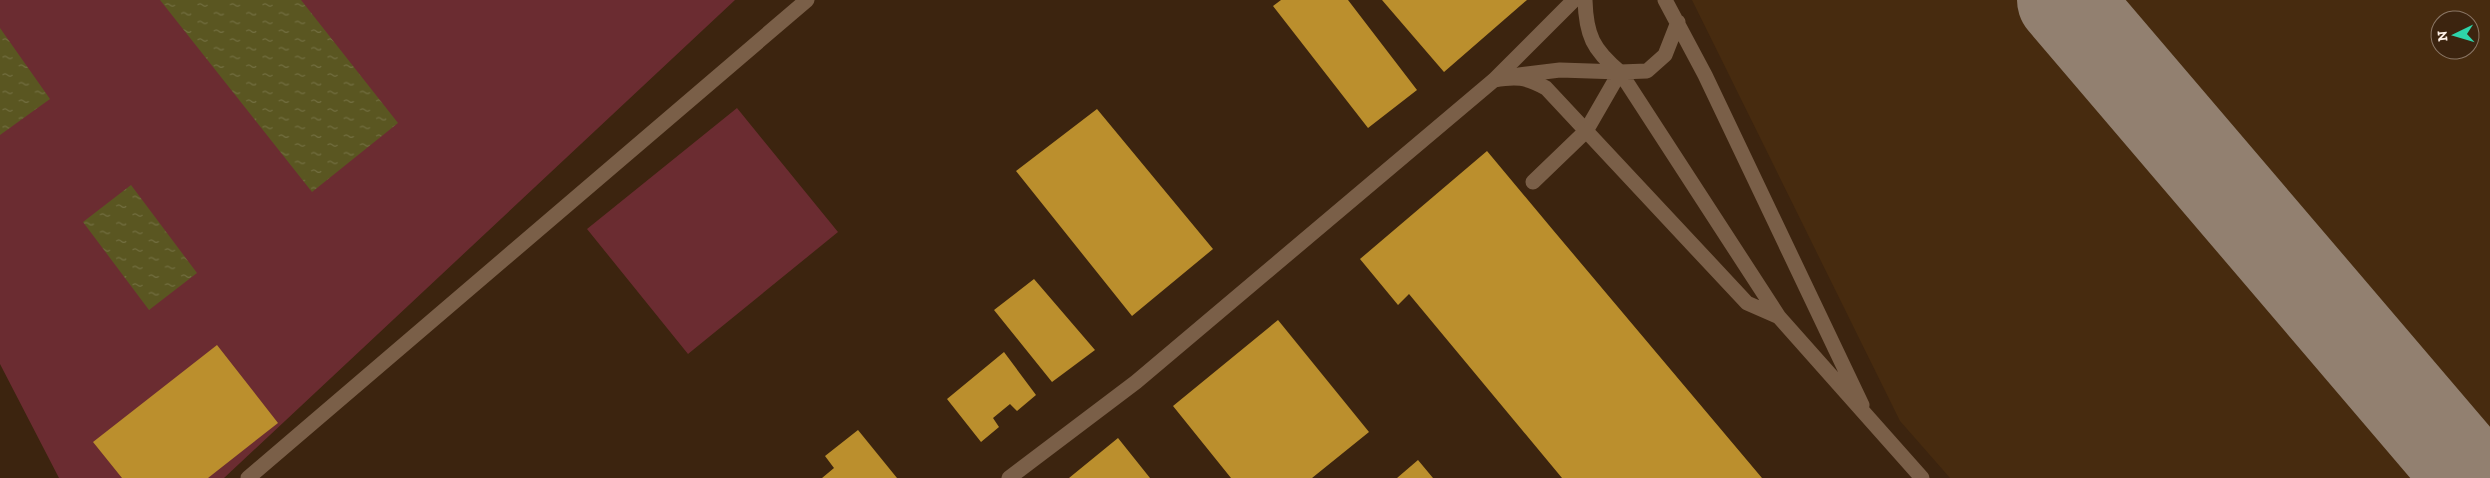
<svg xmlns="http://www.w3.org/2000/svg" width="2490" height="478" font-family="'Zilla Slab',serif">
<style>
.built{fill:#472b0f;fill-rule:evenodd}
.green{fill:#6b2c31}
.water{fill:url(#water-ripples)}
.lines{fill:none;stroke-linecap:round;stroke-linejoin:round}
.taxiway{stroke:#928070;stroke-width:94}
.building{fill:#bb8f2d}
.minor{stroke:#7a5f48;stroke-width:15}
</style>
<defs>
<pattern id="water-ripples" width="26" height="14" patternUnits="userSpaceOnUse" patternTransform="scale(1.25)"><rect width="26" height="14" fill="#5a5621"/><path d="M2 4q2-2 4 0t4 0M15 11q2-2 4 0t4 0" fill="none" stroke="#736f41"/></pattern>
</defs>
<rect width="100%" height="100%" fill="#3c240f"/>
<!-- built -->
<path class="built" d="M1692,0H2490V478H1950L1900,421ZM2440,20H2470V50H2440Z"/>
<!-- green -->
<path class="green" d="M0,0H735L224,478H59L0,364Z
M737,108L838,232L688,354L587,229Z"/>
<!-- water -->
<path class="water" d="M160,0H301L398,123L312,192Z
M0,28L50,99L0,135Z
M131,185L197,273L149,310L83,222Z"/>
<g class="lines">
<!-- taxiway -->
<path class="taxiway" d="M2064,0L2472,478"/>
</g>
<!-- building -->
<path class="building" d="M1281,0H1348L1417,90L1368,128L1273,6Z
M1382,0H1527L1444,72Z
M1097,109L1213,249L1132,316L1016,171Z
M1487,151L1553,230L1762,478H1562L1409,294L1398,305L1360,259Z
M1034,279L1095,350L1052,382L994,310Z
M1278,320L1369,432L1312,478H1231L1173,406Z
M217,345L278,423L208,478H122L93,442Z
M1004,352L1036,395L1017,411L1010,404L993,418L999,427L981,442L947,399Z
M858,430L897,478H822L834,468L825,456Z
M1118,438L1150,478H1069Z
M1418,460L1433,478H1397Z"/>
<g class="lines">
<!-- minor -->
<path class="minor" d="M1585,0C1586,35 1593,50 1620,72L1647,71L1665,55L1678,22
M1665,0L1705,75L1862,405
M1620,72L1779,317L1922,478
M1519,75L1560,70L1620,72
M1494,80C1517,76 1525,77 1546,88L1747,303L1779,317
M1533,182L1586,131L1620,72
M248,478L807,0
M1009,478L1136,382L1494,80L1574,0"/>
</g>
<!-- north arrow -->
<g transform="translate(2455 35) rotate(265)"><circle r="24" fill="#3c240f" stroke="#8a7665"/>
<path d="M0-4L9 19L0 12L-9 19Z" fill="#2ed4aa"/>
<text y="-8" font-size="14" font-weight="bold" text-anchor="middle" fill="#fef1e7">N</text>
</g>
</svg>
